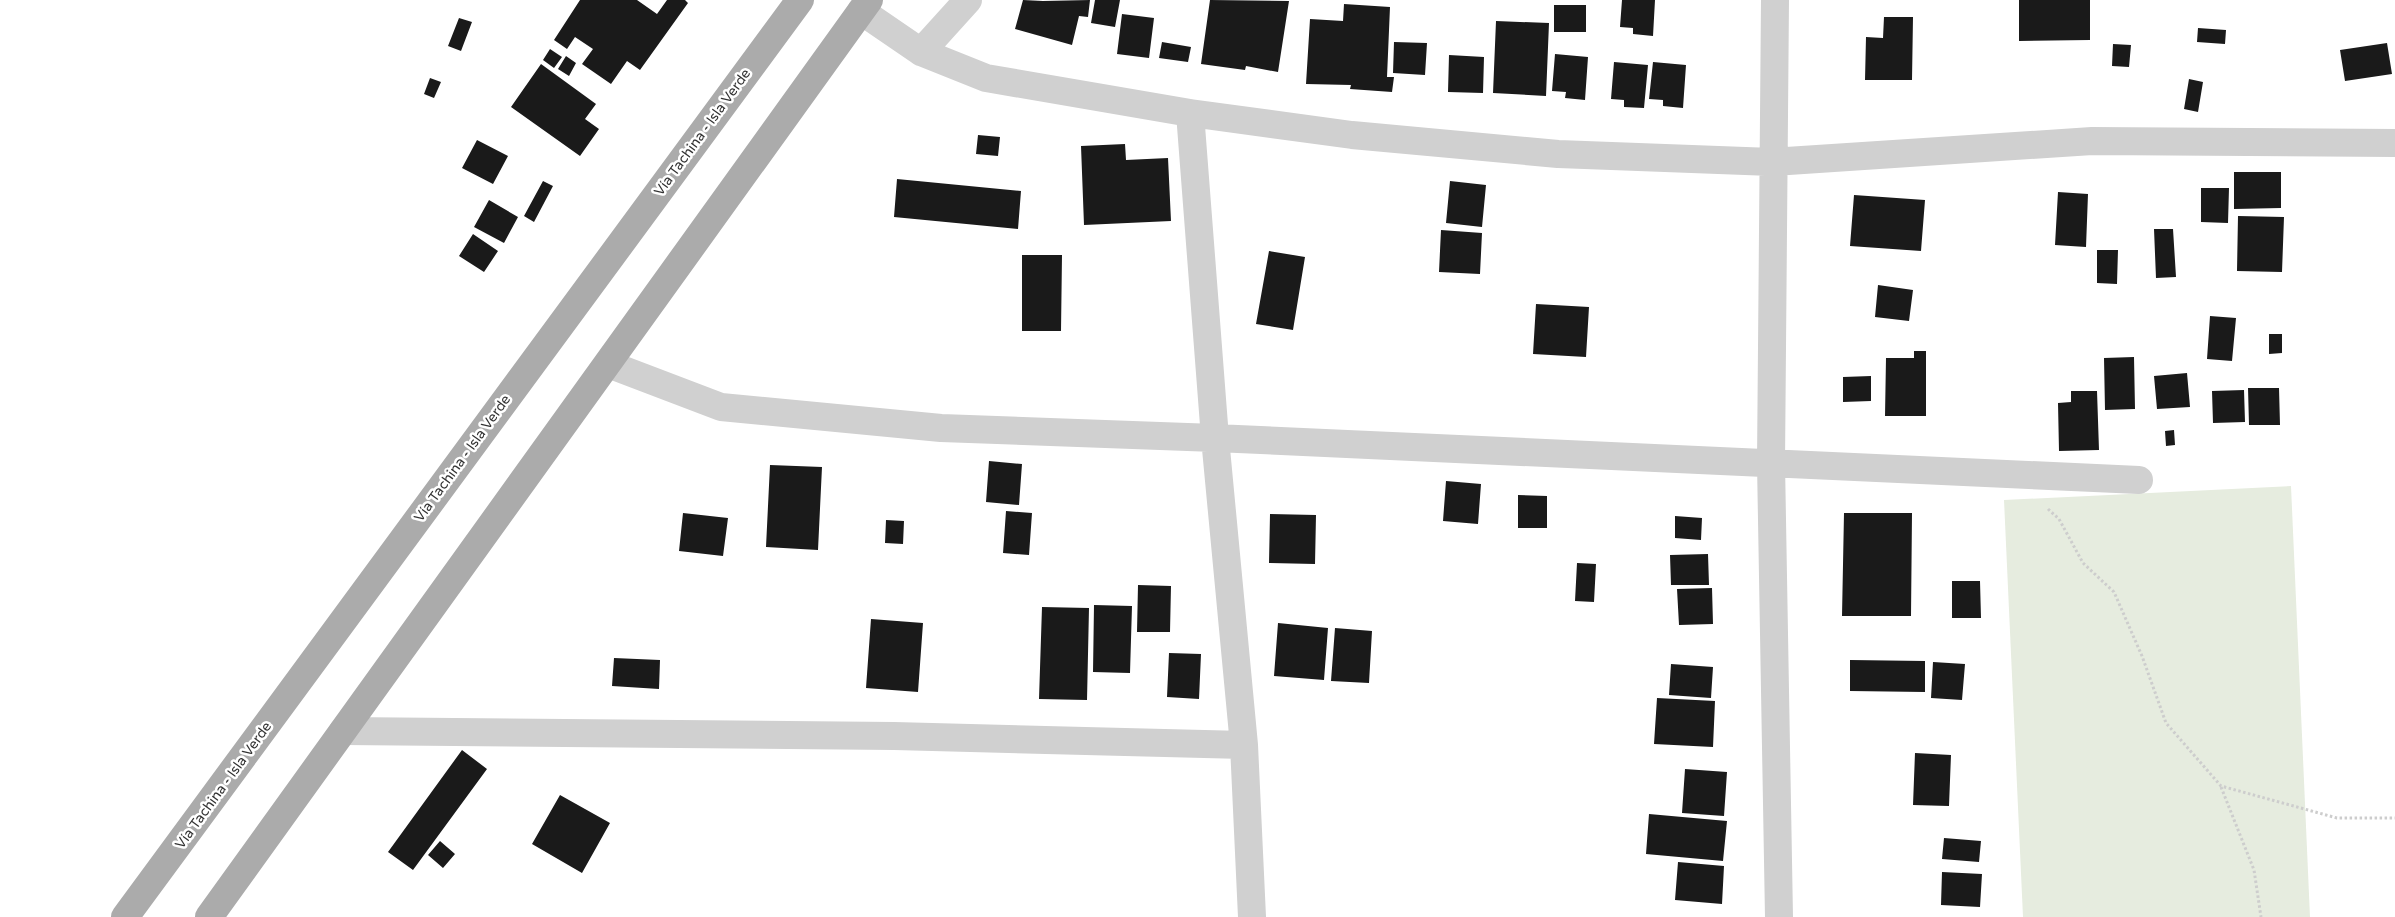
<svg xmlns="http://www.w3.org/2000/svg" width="2395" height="917" font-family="'Varela Round',sans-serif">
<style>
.green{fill:#e6ecdf}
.building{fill:#1a1a1a}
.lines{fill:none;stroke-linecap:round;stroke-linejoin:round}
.path{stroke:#cdcdcd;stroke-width:3;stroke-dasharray:2.5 2.5;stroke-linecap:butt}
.minor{stroke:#d0d0d0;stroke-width:28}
.major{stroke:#ababab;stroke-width:28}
.labels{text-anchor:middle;stroke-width:5;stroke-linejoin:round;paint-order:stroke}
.street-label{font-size:14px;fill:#333;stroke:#fff}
</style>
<rect width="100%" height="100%" fill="#fff"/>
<!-- green -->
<path class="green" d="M2291,486L2310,917H2023L2004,500Z"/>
<!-- building -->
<path class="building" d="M580,0H637L657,14L667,0H685L688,3L640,70L627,61L611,84L582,64L593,49L575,37L567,49L554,40Z
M1023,0L1043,1L1090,0L1088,17L1079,16L1072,45L1015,29Z
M1095,0H1120L1115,27L1091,23Z
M1210,0L1289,1L1278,72L1246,66L1245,70L1201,64Z
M1622,0H1655L1653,36L1633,34V28L1620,27Z
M2019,0H2090V40L2019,41Z
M1344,4L1390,7L1387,77H1394L1392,92L1350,89L1351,85L1306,84L1310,19L1343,21Z
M1554,5H1586V32H1554Z
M1122,14L1154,18L1149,58L1117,54Z
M1884,17H1913L1912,80H1865L1866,37L1883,38Z
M459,18L472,22L461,51L448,46Z
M1496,21L1549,23L1546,96L1493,93Z
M2198,28L2226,30L2225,44L2197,42Z
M1162,42L1191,47L1188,62L1159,58Z
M1394,42L1427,43L1425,75L1393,73Z
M2387,43L2392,74L2345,81L2340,50Z
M2113,44L2131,45L2129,67L2112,66Z
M550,49L562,57L554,68L543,60Z
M1555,54L1588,57L1585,100L1565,98L1566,92L1552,91Z
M1449,55L1484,57L1483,93L1448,92Z
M566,56L576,63L569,76L558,69Z
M1614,62L1648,65L1644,108L1624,107V100L1611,99Z
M1653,62L1686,65L1683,108L1663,106V100L1649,99Z
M541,64L596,104L585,119L599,129L580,156L511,107Z
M430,78L441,82L434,98L424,94Z
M2189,79L2203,82L2198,112L2184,109Z
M978,135L1000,137L998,156L976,154Z
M477,140L508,156L493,184L462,168Z
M1125,144L1126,160L1168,158L1171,221L1084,225L1081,146Z
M2234,172H2281V208L2234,209Z
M897,179L1021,191L1018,229L894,217Z
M543,181L553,186L534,222L524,216Z
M1450,181L1486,185L1482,227L1446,223Z
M2201,188H2229L2228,223L2201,222Z
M2058,192L2088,194L2086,247L2055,245Z
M1854,195L1925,200L1921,251L1850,246Z
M489,200L518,217L504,243L474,227Z
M2238,216L2284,217L2282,272L2237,271Z
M2154,229H2173L2176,277L2156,278Z
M1441,230L1482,233L1480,274L1439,272Z
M473,234L498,251L484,272L459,256Z
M2097,250H2118L2117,284L2097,283Z
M1269,251L1305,257L1293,330L1256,324Z
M1022,255H1062L1061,331H1022Z
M1878,285L1913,290L1909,321L1875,317Z
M1536,304L1589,307L1586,357L1533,354Z
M2210,316L2236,318L2232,361L2207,359Z
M2269,334H2282V353L2269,354Z
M1914,351H1926V416H1885L1886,358H1914Z
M2134,357L2135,409L2105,410L2104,358Z
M2187,373L2190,407L2157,409L2154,376Z
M1871,376V401L1843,402V377Z
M2248,388H2279L2280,425H2249Z
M2244,390L2245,422L2213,423L2212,391Z
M2071,391H2097L2099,450L2059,451L2058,403L2071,402Z
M2174,430L2175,445L2166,446L2165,431Z
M989,461L1022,464L1019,505L986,502Z
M770,465L822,467L818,550L766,547Z
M1446,481L1481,484L1478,524L1443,521Z
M1518,495L1547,496V528H1518Z
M1006,511L1032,513L1029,555L1003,553Z
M683,513L728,518L723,556L679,551Z
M1844,513H1912L1911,616H1842Z
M1270,514L1316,515L1315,564L1269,563Z
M1675,516L1702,518L1701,540L1675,538Z
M886,520L904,521L903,544L885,543Z
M1708,554L1709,585H1671L1670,555Z
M1577,563L1596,564L1594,602L1575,601Z
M1952,581H1980L1981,618H1952Z
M1138,585L1171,586L1170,632H1137Z
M1712,588L1713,624L1679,625L1677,589Z
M1094,605L1132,606L1130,673L1093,672Z
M1042,607L1089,608L1087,700L1039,699Z
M871,619L923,623L918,692L866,688Z
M1278,623L1328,628L1324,680L1274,676Z
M1335,628L1372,631L1369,683L1331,681Z
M1169,653L1201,654L1199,699L1167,697Z
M614,658L660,660L659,689L612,686Z
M1850,660L1925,661V692L1850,691Z
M1933,662L1965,664L1962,700L1931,698Z
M1671,664L1713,667L1711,698L1669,695Z
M1657,698L1715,701L1713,747L1654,744Z
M462,750L487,769L413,870L388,852Z
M1915,753L1951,755L1949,806L1913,805Z
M1685,769L1727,772L1724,816L1682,813Z
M560,795L610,823L582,873L532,844Z
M1649,814L1727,821L1723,861L1646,854Z
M1944,838L1981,841L1979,862L1942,859Z
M440,841L455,854L443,868L428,855Z
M1678,862L1724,866L1722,904L1675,900Z
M1942,872L1982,874L1980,907L1941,905Z"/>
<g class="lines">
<!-- path -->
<path class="path" d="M2048,509L2059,519L2083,563L2114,592L2142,656L2166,723L2221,786L2337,818H2395
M2221,787L2254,870L2261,917"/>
<!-- minor -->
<path class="minor" d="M1775,0L1771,463L1779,917
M861,11L921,52L986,78L1190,113L1352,135L1558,154L1772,162L2092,141L2395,143
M921,52L968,0
M1190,113L1215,438L1244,745L1252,917
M608,364L721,407L941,428L1215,438L2139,480
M343,731L894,736L1244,745"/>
<!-- major -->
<path class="major" d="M125,917L800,0
M209,917L869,0"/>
</g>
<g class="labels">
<!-- street labels -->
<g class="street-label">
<text transform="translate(702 132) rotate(-54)" y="5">Vía Tachina - Isla Verde</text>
<text transform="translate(462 458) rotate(-54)" y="5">Vía Tachina - Isla Verde</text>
<text transform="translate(223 785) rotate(-54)" y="5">Vía Tachina - Isla Verde</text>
</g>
</g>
</svg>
